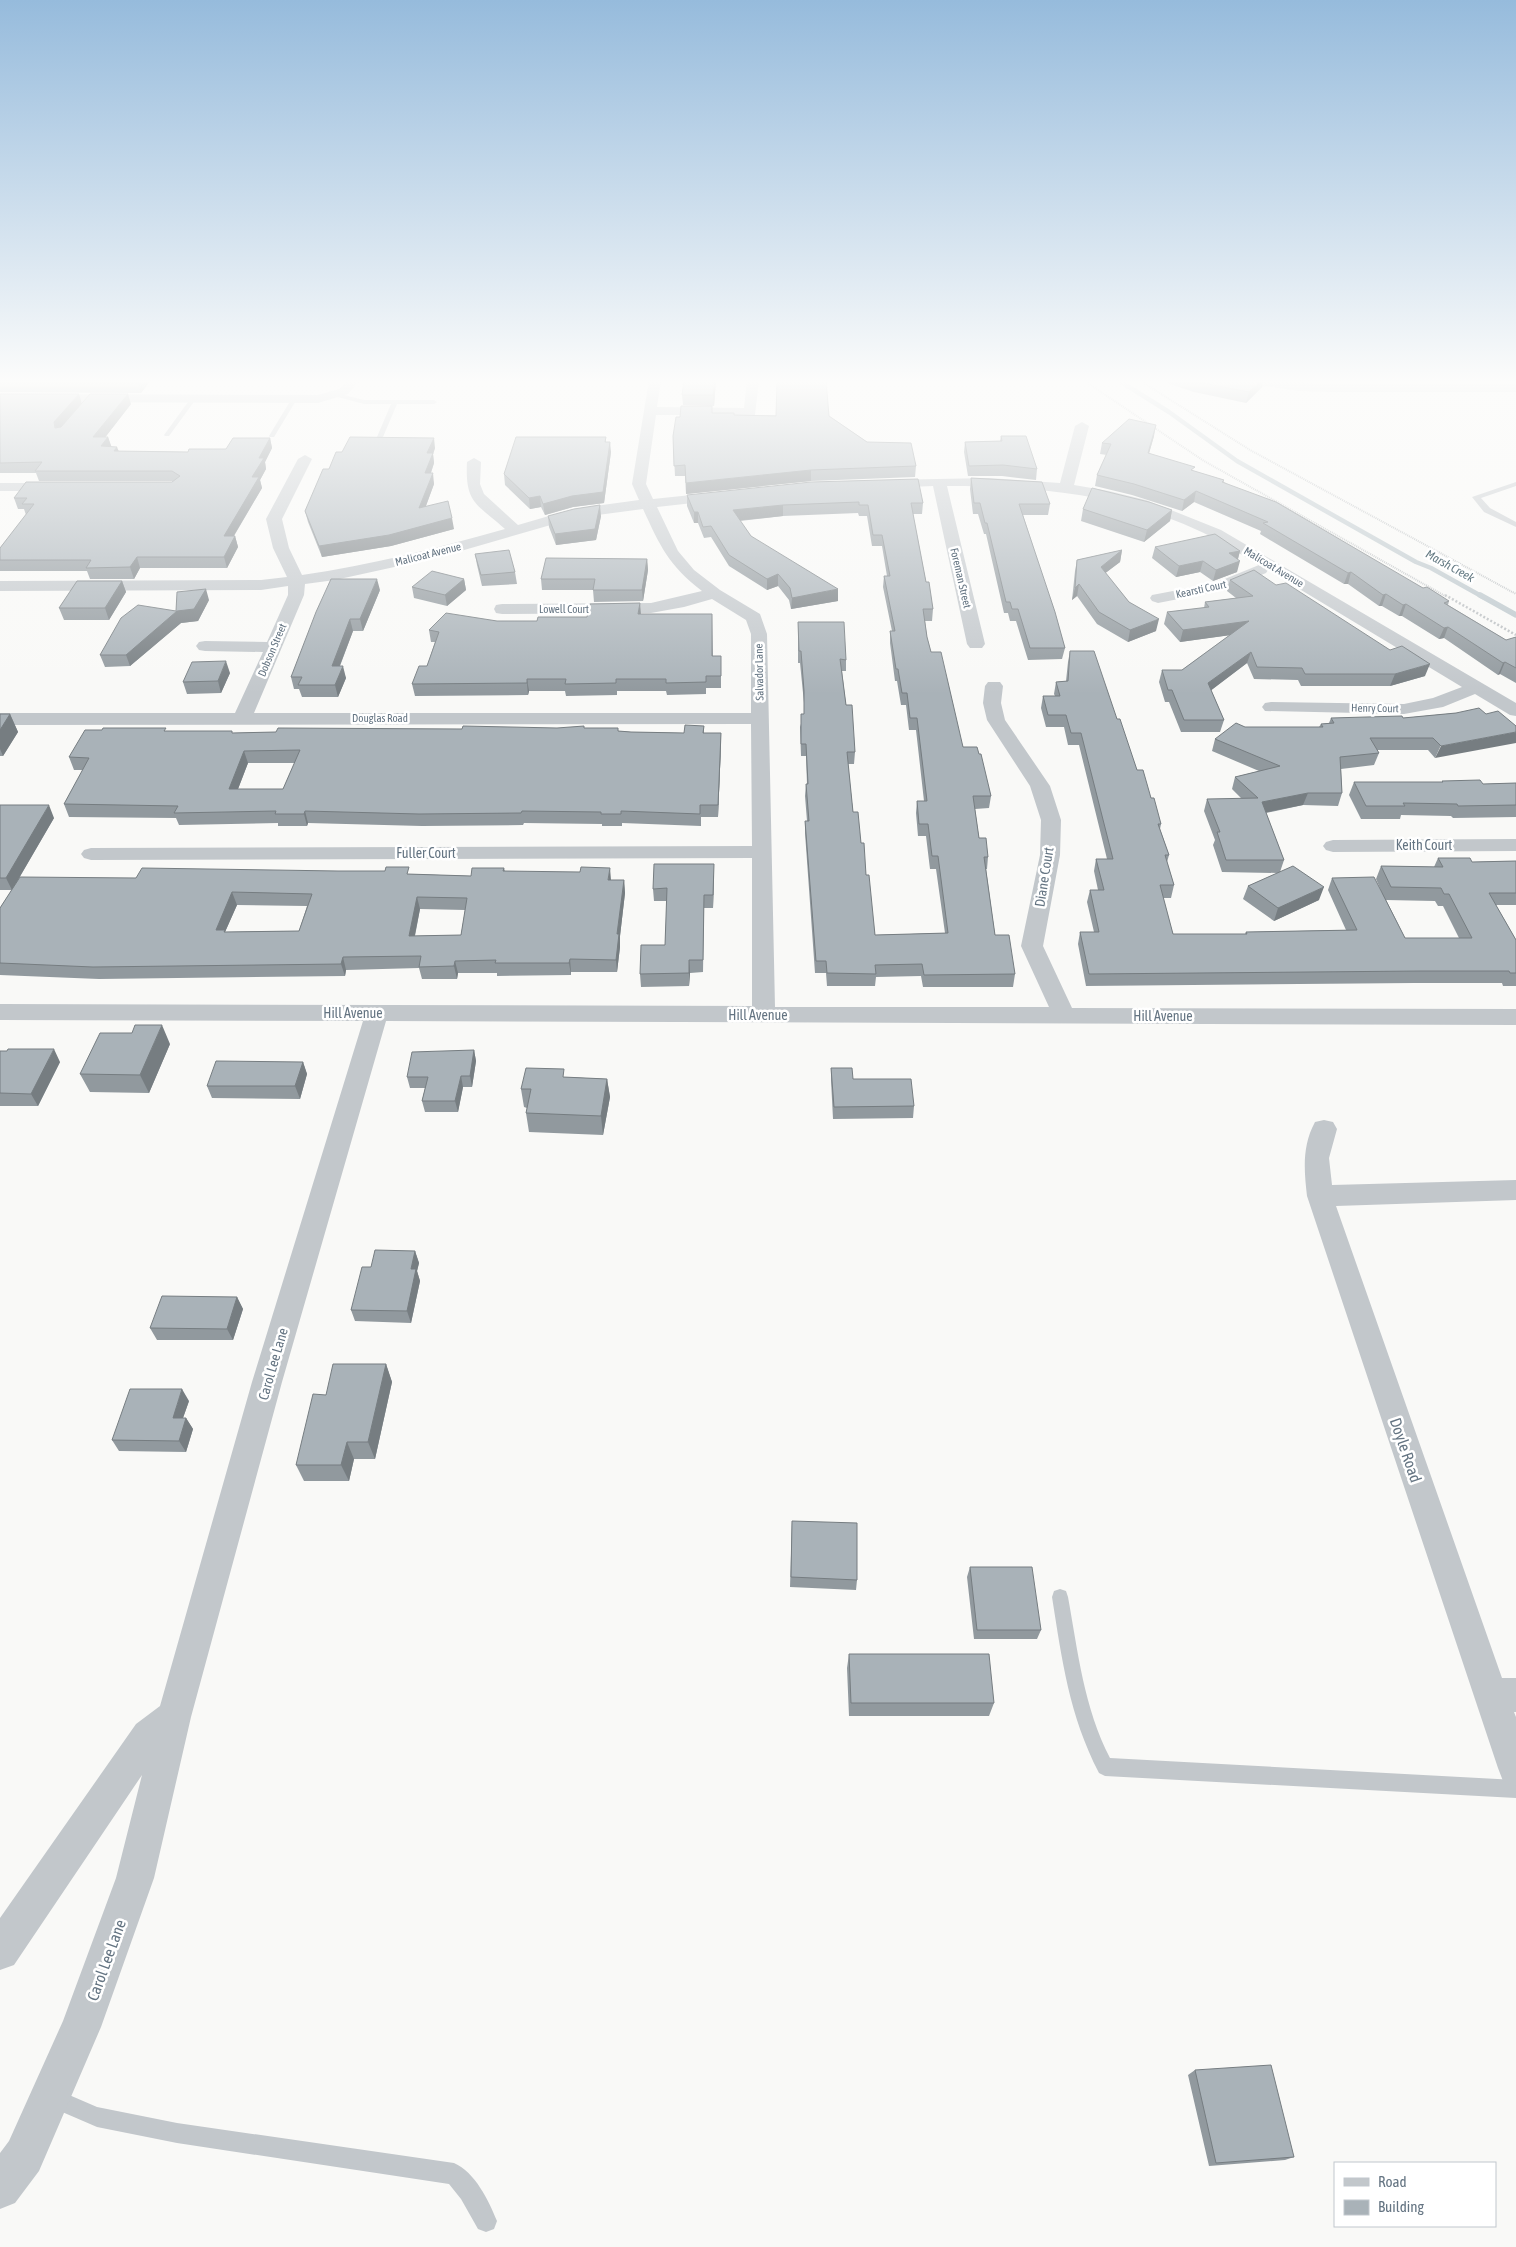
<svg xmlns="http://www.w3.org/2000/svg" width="1516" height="2247" font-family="'Asap Condensed',sans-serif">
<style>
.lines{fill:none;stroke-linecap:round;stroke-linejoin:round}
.stream-far1{stroke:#bbc6cb;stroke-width:4.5}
.stream{stroke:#bbc6cb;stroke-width:5.5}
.path-far1{stroke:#babec1;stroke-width:2;stroke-dasharray:1 1;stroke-linecap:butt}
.path{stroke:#babec1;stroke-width:2.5;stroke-dasharray:2 2;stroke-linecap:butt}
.service{fill:#c2c7cb;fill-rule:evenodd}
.minor{fill:#c2c7cb;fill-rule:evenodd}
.wall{fill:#91999e;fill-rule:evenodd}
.shaded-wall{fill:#767d81}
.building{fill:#a9b2b8;stroke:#767d81;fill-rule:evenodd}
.labels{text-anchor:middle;stroke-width:5;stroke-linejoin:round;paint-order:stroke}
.far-street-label{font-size:11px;fill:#647482;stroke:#fff}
.far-water-label{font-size:12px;font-style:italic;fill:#647a83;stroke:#fff}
.street-label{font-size:14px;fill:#647482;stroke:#fff}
.near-street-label{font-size:16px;fill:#647482;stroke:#fff}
</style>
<rect width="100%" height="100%" fill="#f9f9f7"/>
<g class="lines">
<!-- stream-far1 -->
<path class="stream-far1" d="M1118,380L1169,412L1237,461L1416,562L1431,568L1483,597"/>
<!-- stream -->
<path class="stream" d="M1480,595L1516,615"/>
<!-- path-far1 -->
<path class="path-far1" d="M1083,380L1204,461L1447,597
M1139,380L1250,450L1516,594"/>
<!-- path -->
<path class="path" d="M1445,595L1516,635"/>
<!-- service -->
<path class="service" d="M336,393L364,400H434L437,402L434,404H397L383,437L380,439L377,437L391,404H364L334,396V394Z
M191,398L196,399L169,436H165L164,435Z
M292,398L297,399L274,437H270L269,436Z
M1516,482V486L1481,498L1490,508L1516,522V527L1484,512L1472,497Z
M1060,1589L1066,1591L1068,1597C1078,1652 1084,1708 1110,1758L1516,1780V1798L1105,1776L1099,1773C1069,1715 1062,1660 1052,1597L1054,1591Z
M53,2088L97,2107L177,2123L454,2163C475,2172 489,2201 497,2221L494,2229L486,2232L478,2229L461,2199L449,2184L177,2143L97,2127L46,2105L43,2098L46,2091Z"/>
<!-- minor -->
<path class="minor" d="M348,380H360L348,394L318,403L0,402V394L318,395L339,389Z
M649,380H661L657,407L744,408L747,380H759L755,415H656L646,484L653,499L720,492L725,493L727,496L725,499L720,500L657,507L678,551L694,570L720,590L760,614L767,634L775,1007H1049L1021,946L1040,855L1041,820L1030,786L987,720L983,703L985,686L988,682H1000L1003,686L1001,703L1005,720L1050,786L1061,820L1060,855L1043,946L1072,1008L1516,1009V1025L386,1021L282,1382L191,1717L154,1878L101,2027L39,2171L15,2203L0,2209V2153L9,2141L63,2021L116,1878L142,1775L14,1965L0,1970V1918L136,1724L160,1706L252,1382L363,1021L0,1020V1004L752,1006V858L91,860L84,858L81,854L84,850L91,848L752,846L751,724L0,725V713H235L263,652L205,651L199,650L196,646L199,642L205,641L267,642L288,595V586L261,590L0,591V581L261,580L287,577L273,548L266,519L298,459L305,455L312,459L282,519L289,548L302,575C371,565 438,548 505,529C476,503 465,503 467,462L474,458L481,462L480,484L484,494L518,525L573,509L639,500L632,484ZM643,509C660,546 669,566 702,591L651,603L502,604L496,605L494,609L496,613L502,614L651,613L684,607L712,599L746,620L751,634V713H254L304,595L305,584L335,580L440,557L575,518Z
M1245,380L1331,384H1516V392H1331L1299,391L1251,384Z
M1082,422L1089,426L1074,485L1109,491L1146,500L1221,530L1516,703V716L1510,715L1475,694L1443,707L1404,714L1265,711L1262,707L1265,703L1271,702L1404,704L1433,698L1462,687L1268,570L1266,573L1225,590L1158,603L1152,601L1150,598L1152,595L1215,583L1259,565C1243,556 1227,545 1210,536C1128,495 1038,486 947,486L985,644L982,648H970L967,644L933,486L885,488L878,484L885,480L989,478L1060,483L1075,426Z
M0,483H57L64,487L57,491H0Z
M1516,839V851L1333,852L1326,850L1323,846L1326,842L1333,840Z
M1324,1120L1333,1122L1337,1129L1329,1158L1332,1185L1516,1180V1200L1336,1206L1502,1678H1516V1712H1514L1516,1717V1786L1503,1781L1498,1768L1307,1196C1304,1170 1302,1146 1315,1122Z"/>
</g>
<!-- wall -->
<path class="wall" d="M0,380H151L141,393L0,392Z
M716,380L714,406L683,405L682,395Z
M1158,380H1264L1262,387L1246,403L1194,392Z
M0,394L82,403L131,404L105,437H108L111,447L119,451L188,452L226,449L270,438L272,448L265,462L266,469L260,480L262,488L234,536H235L238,547L227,568H140L134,579H90L87,571H0V548L26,515L24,509H18L14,498L172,482L173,481H39L36,473H0Z
M713,413L734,415L829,416L867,442L916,466L915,477L811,481L686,494L685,476H675L673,436L680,417Z
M1001,436L1037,469L1036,480L1002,476H968L964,452L965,442L1000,441Z
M1154,436L1149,453L1194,471L1224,480V482L1423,588L1449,601L1448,605L1506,640L1516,637V683L1500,674L1498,675L1444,638L1439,639L1402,616H1399L1382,606H1379L1348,584H1344L1260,534L1261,531L1194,502L1182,511L1132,495L1095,486L1097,475L1107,455L1100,454L1102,443Z
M606,437V442L611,452L604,503L573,507L545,515L541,507L530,509L505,485L504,474Z
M435,448L433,454L434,463L431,473L434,484L426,506L454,529L391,546L322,557L308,522L305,511L329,469Z
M971,478L1050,504L1048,515H1023L1065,648L1062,659L1028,660L1016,621H1010L1008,613H1004L986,534H984L978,514H973L970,489Z
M687,495L923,503L922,514H913L926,582L933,609L932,621H925L927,637L931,652L963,747L979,754L991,796L989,808L975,809L979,838L988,857L987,869H986L995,935L1015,974L1013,987H923L921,976L876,977L875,986H827L826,973H815L805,833V821H807L805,796L806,784H807L806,756H801L800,727L804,714V703L800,663H798V622L846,660V671H842L846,705L855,752L854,764H848L853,812L861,843L875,935L945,933L936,869H930L926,836H918L916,813L917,801H924L916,730H909L906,705H901L897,681H895L890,643V631H892L883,587L884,576H887L882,546H872L867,516H859L858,513L783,516L740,521L751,536L838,601L791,609L789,600L778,586L767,590L729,566L711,537L704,538L698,523H694L687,506Z
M1083,509L1172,510L1170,521L1144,542L1081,521Z
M548,516H601L596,540L556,545L549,527Z
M1155,547L1240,551L1238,559L1237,572L1213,581L1200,572L1176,577L1152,558Z
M1122,550L1120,562L1105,573L1129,602L1156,631L1128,642L1097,624L1077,596L1072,600L1075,571L1077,560Z
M475,554L515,572L517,584L482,586L477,565Z
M647,559L648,570L643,601L594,602L593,590H542L541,579Z
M464,579L466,590L447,606L414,598L412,587Z
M1230,580L1276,585L1425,676L1390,686H1301L1298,680L1254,679L1247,663L1211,690L1224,720L1220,732H1181L1169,702H1165L1159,682L1162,670H1182L1230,635L1180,642L1164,624L1167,612L1204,608L1205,602L1236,598L1227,591Z
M122,581L126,592L109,620H64L59,608Z
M380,590L363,631H353L340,666L346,678L338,697H302L299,689H294L291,677Z
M209,600L198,621L181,623L130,666L105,667L100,655L176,611Z
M641,614H712L713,656H721V688H706V694L667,695L666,691H617V695L566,696L565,691H529L528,695L415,696L412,684L427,666L435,642H431L429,630L497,621H537Z
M1070,651L1117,719L1137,770L1151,798L1161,824L1160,829L1169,855L1167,862L1174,885L1171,898H1163L1173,934H1245L1246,932L1346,930L1328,890L1332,878L1382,893L1376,879L1381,866L1434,867L1438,858L1472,862L1516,861V905H1496L1516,940V986H1503L1502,983H1414L1086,986L1078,944L1080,932H1094L1087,902L1090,890H1098L1094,871L1096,859H1107L1079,745H1068L1064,727H1046L1041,708L1043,696H1055L1054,694L1056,682L1066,681L1068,662ZM1386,900L1435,901L1438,906H1443L1459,938H1405Z
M230,673L221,693L187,694L183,682Z
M1456,713L1435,758L1428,750H1377L1379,753L1374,765L1341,769L1342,793L1338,806L1303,805L1266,813L1284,860L1280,872L1319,900L1274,921L1243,899L1248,886L1278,873L1222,872L1213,845L1215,840L1204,811L1207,799H1242L1232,789L1235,777L1259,771L1212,751L1215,739L1245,727H1319L1321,724L1329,723L1331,718H1403Z
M0,714H10L18,732L3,756H0Z
M704,726V733H721V745L718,817H701V826L622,823V826H602V824L524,823L523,825L422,826L308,823L307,826H278V823L179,825L176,818L69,817L64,804L83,770H74L69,757L167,731L233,733L462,729L584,728L631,732L684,733ZM248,763H295L283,789H238Z
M1442,781L1483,784L1516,783V817L1453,818L1451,816L1401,815L1400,819H1361L1349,795L1354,782H1442Z
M0,805L54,818L18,880L411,874L471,876L504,868L505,871L611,880H624L625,893L620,936V947L617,972H571V975L497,976V973H458L457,979H422L419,968L346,970L345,976L99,979L0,975V908L12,890H0ZM237,905L307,906L299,931L225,932ZM420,909L465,910L461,935L415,936Z
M714,876L713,908H704L703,972L690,973L689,986L641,987L640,974L665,945L667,901H654L653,889Z
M170,1044L149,1093L90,1092L80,1074Z
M474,1050L476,1061L472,1087H463L458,1112H425L422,1101L425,1088H410L407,1077Z
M0,1051L60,1062L38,1106H0Z
M303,1062L307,1074L300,1099L212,1098L207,1086Z
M831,1068L853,1079L914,1106L913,1118L833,1119L831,1080Z
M565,1077L607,1079L610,1097L603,1135L529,1132L526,1113L527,1108L524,1107L521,1089Z
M415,1251L419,1263L417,1271L420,1281L411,1323L355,1321L351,1310L371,1267Z
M237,1297L243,1309L233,1340H157L150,1328Z
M386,1364L392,1382L375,1459H354L349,1481H304L296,1465L326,1395Z
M189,1401L183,1418H186L193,1429L186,1452L119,1451L112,1440Z
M792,1521L857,1580L856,1590L790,1587Z
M970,1567L1041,1630L1037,1639H974L967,1577Z
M849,1654L994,1703L989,1716H849L847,1668Z
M1195,2070L1294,2157L1285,2160L1209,2166L1188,2075Z"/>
<!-- shaded-wall -->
<path class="shaded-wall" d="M140,380H151L141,393L138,383Z
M715,380H716L714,406L713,395Z
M1262,380H1264L1262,387L1246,403L1249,392Z
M79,394L82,404L59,438L54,422Z
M128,394L131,404L97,448L93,437Z
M1156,425L1154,436L1146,464L1148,453Z
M108,437L112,448L101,446Z
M270,438L272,448L265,462L266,469L260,480L262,488L227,547L224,536L259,458Z
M434,438L435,448L433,454L434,463L427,484L425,473L427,453Z
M610,442L611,452L604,503L573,507L545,515L543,504Z
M117,447L121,457L114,451Z
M811,470V481L686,494V483Z
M433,473L434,484L421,519L419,508Z
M1196,491L1194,502L1182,511L1184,500Z
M540,496L541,507L530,509L529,498Z
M600,505L601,516L596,540L556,545L555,534Z
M783,505V516L734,521L733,510Z
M1172,510L1170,521L1144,542L1147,530Z
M694,512H698V523H694Z
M452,518L454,529L391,546L322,557L319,546Z
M235,536L238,547L227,568L224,557Z
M1122,550L1120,562L1099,578L1101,567Z
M1240,551L1237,562L1240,561L1237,572L1213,581L1216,570L1229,553Z
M137,557L140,568L134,579L130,567Z
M647,559L648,570L643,601L642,590Z
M1203,561L1200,572L1176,577L1179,566Z
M1351,572L1348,584H1344L1348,573Z
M778,574V586L767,590V579Z
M377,579L380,590L363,631L360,619Z
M464,579L466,590L447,606L445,595Z
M122,581L126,592L109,620L105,608Z
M1079,584L1077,596L1072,600L1075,588Z
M206,589L209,600L198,621L181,623L130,666L126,655L177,611Z
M838,589V601L791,609L792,598Z
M1386,594L1382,606H1379L1383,595Z
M640,603L641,615L638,614Z
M1406,604L1402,616H1399L1403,605Z
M350,619L353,631L335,678L332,666Z
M1159,619L1156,631L1128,642L1130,630Z
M1249,621L1246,633L1180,642L1183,630Z
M1448,627L1444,638L1439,639L1444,628Z
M1251,652L1247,663L1205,695L1208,683Z
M226,661L230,673L221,693L218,681Z
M1505,662L1500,674L1498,675L1503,663Z
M1430,664L1425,676L1390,686L1395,674Z
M343,666L346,678L338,697L335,685Z
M527,679L529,691L528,695L527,683Z
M10,714L18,732L3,756L0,749V730Z
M1516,732V743L1435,758L1441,746Z
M721,733V745L718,817V805Z
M244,751L248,763L233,802L229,789Z
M1308,793L1303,805L1258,814L1262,802Z
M49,805L54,818L12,890L6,878Z
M305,811L308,823L307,826L304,814Z
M714,864V876L713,908V895Z
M610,868L611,880H608Z
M624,880L625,893L620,936V947L617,972L616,960L617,934Z
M1324,887L1319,900L1274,921L1278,908Z
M232,892L237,905L225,932L216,930Z
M417,897L420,909L412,949L409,936Z
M343,957L346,970L345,976L341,964Z
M570,959L571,972V975L569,963Z
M689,960L690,973L689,986Z
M455,961L458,973L457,979L454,966Z
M162,1025L170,1044L149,1093L140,1075Z
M54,1049L60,1062L38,1106L31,1094Z
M474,1050L476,1061L472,1087L470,1076Z
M303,1062L307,1074L300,1099L295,1086Z
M461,1076L463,1087L458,1112L455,1101Z
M607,1079L610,1097L603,1135L601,1116Z
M415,1251L419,1263L417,1271L420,1281L411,1323L407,1311L411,1269Z
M237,1297L243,1309L233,1340L227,1329Z
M386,1364L392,1382L375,1459L368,1442Z
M182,1389L189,1401L179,1429L173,1418Z
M186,1418L193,1429L186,1452L179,1441Z
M347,1442L354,1459L349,1481L341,1465Z"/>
<!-- building -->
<path class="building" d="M0,380H140L138,383L0,382Z
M684,380H715L713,395H682Z
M777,380H826L829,416L867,442L911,443L916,466L811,470L686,483L685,465L674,466L673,436L676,417H680L681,406H712V413H734V415L776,416Z
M1190,380H1262L1249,392L1197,382Z
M0,394H79L54,422L55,428L61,427L90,394H128L93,437H108L101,446L117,447L114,451L188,452L189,449H226L233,438H270L259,458H264L252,477H259L224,536H235L224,557H137L130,567L86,568L91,560H0V548L34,504H22L27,498H14L26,482H172L180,476L172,471H35L42,462L0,463Z
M1129,419L1156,425L1148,453L1195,467L1191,470L1224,480L1222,482L1276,502L1423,588L1427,587L1449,601L1444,603L1506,640L1516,637V668L1505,662L1503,663L1448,627L1444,628L1406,604L1403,605L1386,594L1383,595L1351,572L1348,573L1263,523L1268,522L1196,491L1184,500L1134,484L1097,475L1111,444L1102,443Z
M1001,436H1026L1037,469L1003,465L969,466L965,442L1002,441Z
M350,437L434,438L427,453H433L425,473H433L419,508L448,501L452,518L389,535L319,546L305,511L323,469H329L336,452H342Z
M516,437H606L605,442H610L603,492L572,496L543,504L540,496L529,498L504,474Z
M971,478L1042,482L1050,504H1019L1055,612L1065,648H1030L1018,609H1012L1010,602H1006L987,523H985L980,503H974Z
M918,479L923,503H911L926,582H929L933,609H923L927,637L931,652H941L963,747H977L979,754H981L991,796H973L979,838H986L988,857H984L995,935H1009L1015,974L924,975L922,964L875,965L876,974L827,973L826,961H816L805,821H809L806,784H808L806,744H801V714H804V691L801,651H799L798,622H844L846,660L840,659L846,705H852L855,752H847L853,812H858L861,843H864L866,875H869L875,935L948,933L938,856H932L928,824H919L917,801H927L917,718H910L907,693H902L898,669H896L890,631H895L884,576H890L882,535H873L868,505H859V502L783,505L733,510L751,536L838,589L792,598L790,588L778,574L767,579L729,555L711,526L703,527L698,512H694L687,495L811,482Z
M1092,488L1149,502L1172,510L1147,530L1083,509Z
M600,505L595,529L555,534L548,516L574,509Z
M1215,534L1240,551L1229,553L1240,561L1216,570L1203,561L1179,566L1155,547Z
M509,550L515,572L481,575L475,554Z
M1122,550L1101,567L1129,602L1159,619L1130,630L1099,612L1079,584L1075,588L1077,560Z
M546,558L647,559L642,590H593L595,579H541Z
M1254,570L1276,585L1286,583L1390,650L1402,646L1430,664L1395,674H1305L1302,668L1257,667L1251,652L1208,683L1224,720H1184L1172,690H1168L1162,670H1182L1249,621L1183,630L1167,612L1209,607L1205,602L1253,596L1230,580Z
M432,571L464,579L445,595L412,587Z
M331,579H377L360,619H350L332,666H343L335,685H298L302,677H291L316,612Z
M77,581H122L105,608H59Z
M206,589L194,609L177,611L126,655H100L121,618L138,605L176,611L177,592Z
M640,603L638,614H712V656H721V676H706V682L666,683V679H616V683L565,684L566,679H527V683L412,684L419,666H427L439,632L429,630L446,613L497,621H537L538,617H587L590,604Z
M1070,651H1094L1117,719H1120L1137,770H1143L1151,798H1154L1161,824H1158L1169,855H1165L1174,885H1160L1173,934H1247L1246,932L1357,930L1332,878L1374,877L1405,938H1472L1449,894H1444L1441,888L1391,887L1381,866L1443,867L1438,858H1470L1472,862L1516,861V893H1489L1516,940V973H1510L1509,971H1420L1089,974L1080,932H1099L1090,890H1104L1096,859H1113L1081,733H1071L1066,715H1048L1043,696H1060L1056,682L1068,681Z
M226,661L218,681L183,682L192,662Z
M1479,708L1486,714L1498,711L1516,726V732L1441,746L1433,738H1370L1379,753L1340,757L1342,793H1308L1262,802L1284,860H1226L1217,832H1220L1207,799L1258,798L1235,777L1280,766L1215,739L1236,723L1245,727H1323L1321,724L1334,723L1331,718L1402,716L1403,718L1456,713Z
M0,714H10L0,730Z
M685,725L704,726L703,733H721L718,805H700V814L621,811V814H601V812L522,811L521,813L419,814L305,811L304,814H275L276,811L174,813L178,806L64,804L89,758L69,757L85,730H102L103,728H166L164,731H232V733L276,732L278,728L462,729L463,726L557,728L584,726V728H618V731L631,732L684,733ZM300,750L283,789H229L244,751Z
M1480,780L1483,784L1516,783V805L1458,806L1457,804L1403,803L1405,806H1366L1354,782H1443L1442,781Z
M0,805H49L6,878H0Z
M654,864H714L713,895H704L703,960H689V973L640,974L641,945H665L667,888L653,889Z
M1293,866L1324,887L1278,908L1248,886Z
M386,867H409L407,874L471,876L472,868H504L503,871L580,872L581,867L610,868L608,880H624L617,934H619L616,960L570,959L569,963H495L496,960L455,961L454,966L419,967L421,956L343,957L341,964L93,967L0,963V908L20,877L136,878L142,868L338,871H385ZM232,892L312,894L299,931L224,932L225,930H216ZM417,897L467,898L461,935L409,936Z
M135,1025H162L140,1075L80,1074L100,1033H132Z
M8,1049H54L31,1094L0,1093V1051H7Z
M474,1050L470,1076H461L455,1101H422L428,1077H407L412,1052Z
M216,1061L303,1062L295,1086H207Z
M526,1068L564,1069L563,1077L607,1079L601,1116L526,1113L531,1089H521Z
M831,1068H852L853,1079H911L914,1106L834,1107Z
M375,1250L415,1251L411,1269H416L407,1311L351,1310L362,1267H371Z
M162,1296L237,1297L227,1329L150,1328Z
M333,1364H386L368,1442H347L341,1465H296L313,1394L326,1395Z
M130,1389H182L173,1418H186L179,1441L112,1440Z
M792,1521L857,1523V1580L791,1577Z
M970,1567H1032L1041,1630H977Z
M849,1654H989L994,1703H851Z
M1271,2065L1294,2157L1216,2163L1195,2070Z"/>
<!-- sky -->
<linearGradient id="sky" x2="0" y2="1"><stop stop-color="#96bbdc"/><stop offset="0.55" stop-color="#fcfcfb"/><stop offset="1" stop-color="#fcfcfb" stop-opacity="0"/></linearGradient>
<rect width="1516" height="694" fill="url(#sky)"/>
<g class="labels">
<!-- far-street labels -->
<g class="far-street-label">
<text transform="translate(428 554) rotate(-14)" y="4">Malicoat Avenue</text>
<text transform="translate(1274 567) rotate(31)" y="4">Malicoat Avenue</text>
<text transform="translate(961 578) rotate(77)" y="4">Foreman Street</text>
<text transform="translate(1201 589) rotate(-12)" y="4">Kearsti Court</text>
<text x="564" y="613">Lowell Court</text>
<text transform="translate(272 650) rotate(-67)" y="4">Dobson Street</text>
<text transform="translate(759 672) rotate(-91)" y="4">Salvador Lane</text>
<text transform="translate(1375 708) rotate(1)" y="4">Henry Court</text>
<text x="380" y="722">Douglas Road</text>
</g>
<!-- far-water labels -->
<g class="far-water-label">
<text transform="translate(1450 566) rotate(29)" y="4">Marsh Creek</text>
</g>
<!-- street labels -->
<g class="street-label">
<text x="1424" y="850">Keith Court</text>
<text x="426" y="858">Fuller Court</text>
<text transform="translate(1044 877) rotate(-81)" y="5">Diane Court</text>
<text x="353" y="1018">Hill Avenue</text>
<text x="758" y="1020">Hill Avenue</text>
<text x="1163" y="1021">Hill Avenue</text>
<text transform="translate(273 1364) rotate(-74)" y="5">Carol Lee Lane</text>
</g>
<!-- near-street labels -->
<g class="near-street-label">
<text transform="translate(1406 1450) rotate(71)" y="6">Doyle Road</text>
<text transform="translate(106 1960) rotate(-70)" y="6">Carol Lee Lane</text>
</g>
</g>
<!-- legend -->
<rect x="1334" y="2162" width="162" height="65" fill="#ffffff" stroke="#c1c7cd"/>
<rect x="1344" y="2178" width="25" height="8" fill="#c2c7cb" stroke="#c1c7cd"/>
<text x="1378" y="2187" font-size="15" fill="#647482">Road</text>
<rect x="1344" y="2200" width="25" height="15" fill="#a9b2b8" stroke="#c1c7cd"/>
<text x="1378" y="2212" font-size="15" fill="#647482">Building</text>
</svg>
